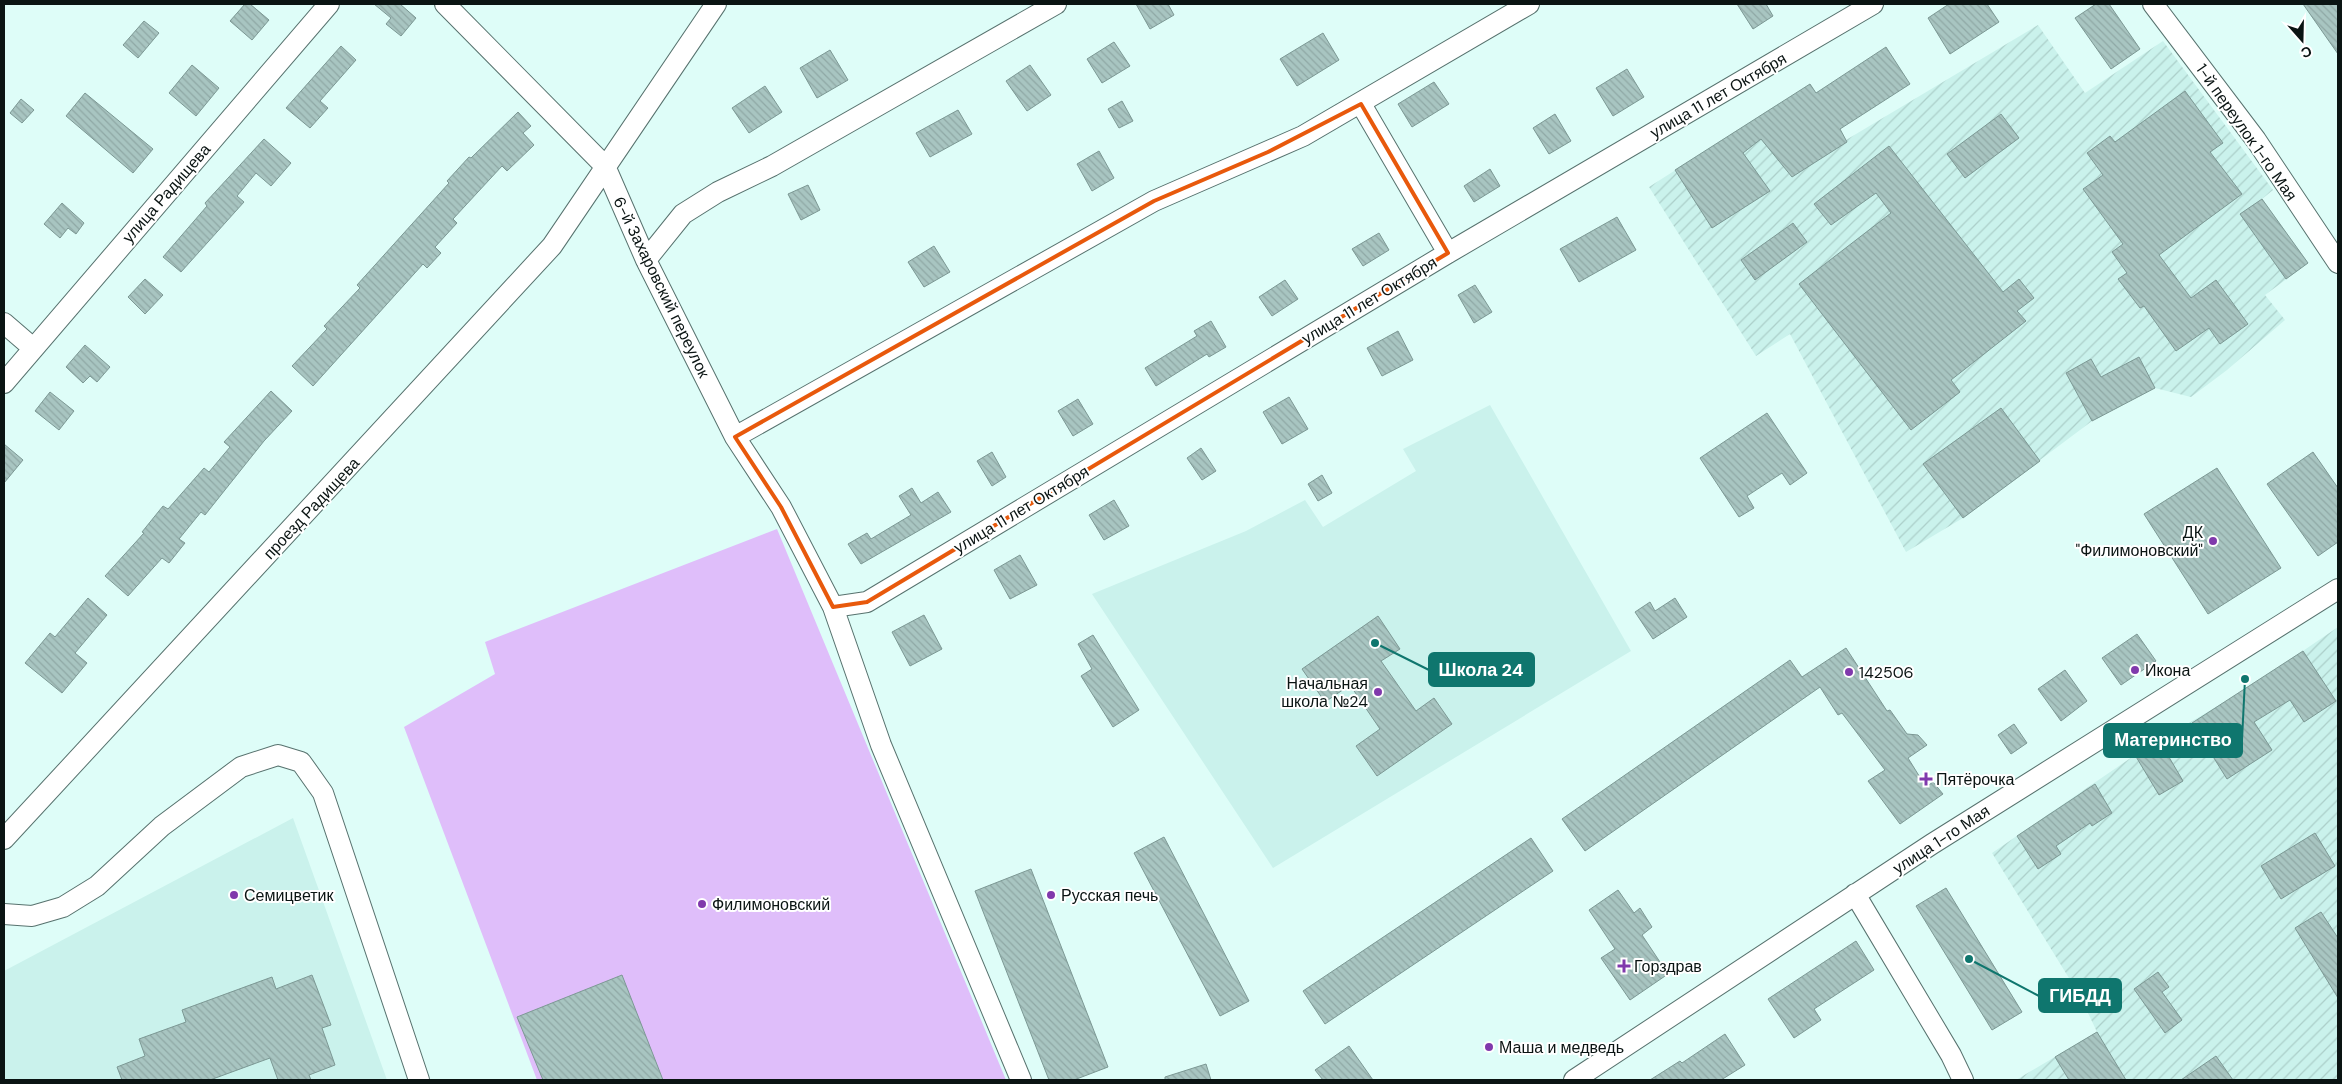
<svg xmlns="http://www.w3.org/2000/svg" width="2342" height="1084" font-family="'DM Sans',sans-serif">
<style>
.built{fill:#caf2ec}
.industrial{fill:url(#industrial-furrows)}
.pitch{fill:#dfbefa}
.building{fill:url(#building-back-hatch);stroke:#7c9894}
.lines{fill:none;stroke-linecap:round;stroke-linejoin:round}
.minor-casing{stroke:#57726e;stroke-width:22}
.minor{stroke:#fff;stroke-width:20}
.marked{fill:none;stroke:#e8590c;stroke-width:4;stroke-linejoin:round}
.poi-dot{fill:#8039ac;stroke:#fff;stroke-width:2}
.labels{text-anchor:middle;stroke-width:4;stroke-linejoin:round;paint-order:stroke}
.street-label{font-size:16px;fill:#0a1413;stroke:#fff}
.poi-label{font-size:16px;fill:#0a1413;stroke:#fff;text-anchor:start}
.leader{fill:none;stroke:#0f766e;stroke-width:2}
.callout-dot{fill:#0f766e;stroke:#fff;stroke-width:2}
.callout{fill:#0f766e;stroke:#0f766e;stroke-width:2}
.callout-label{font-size:18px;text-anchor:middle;font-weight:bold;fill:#fff}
</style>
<defs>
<pattern id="industrial-furrows" width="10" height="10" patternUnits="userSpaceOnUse" patternTransform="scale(1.25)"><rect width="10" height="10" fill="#caf2ec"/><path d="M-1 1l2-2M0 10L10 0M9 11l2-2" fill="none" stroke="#accfca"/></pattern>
<pattern id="building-back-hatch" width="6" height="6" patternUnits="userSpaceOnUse" patternTransform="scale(1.25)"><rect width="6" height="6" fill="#a8c5c1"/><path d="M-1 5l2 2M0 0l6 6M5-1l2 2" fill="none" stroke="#8fa8a5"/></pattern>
</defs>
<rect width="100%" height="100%" fill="#defdf8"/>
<!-- built -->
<path class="built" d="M1490,405L1631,651L1273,868L1092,594L1246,531L1305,500L1323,527L1416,471L1403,449Z
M293,818L387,1080H4V971Z"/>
<!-- industrial -->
<path class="industrial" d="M2038,25L2085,93L2163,41L2273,190L2262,199L2308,263L2265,295L2285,320L2227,370L2191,397L2155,388L2092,421L1963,518L1906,552L1790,334L1756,356L1649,187L1810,84L1846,140Z
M2338,627V1080H2016L2097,1032L2080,996L1992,853L2135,755L2253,685Z"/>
<!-- pitch -->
<path class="pitch" d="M777,529L1006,1080H537L404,727L495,674L485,642Z"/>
<!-- building -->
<path class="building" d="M245,4H250L269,20L252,40L230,21Z
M374,4H400L416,18L401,36L386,24L391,18Z
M1136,4H1168L1174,15L1150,29Z
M1737,4H1766L1773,16L1753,29Z
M1949,4H1987L1999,22L1950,54L1928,18Z
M2096,4H2109L2140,49L2111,69L2075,18Z
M2303,4H2338V54Z
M144,21L159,33L138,58L123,45Z
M1323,33L1339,60L1297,86L1280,59Z
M1114,42L1130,66L1102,83L1087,59Z
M341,46L356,60L320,101L328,108L310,128L286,108Z
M1886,47L1910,84L1840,129L1847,142L1792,177L1761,139L1743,153L1770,191L1712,228L1675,170L1810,84L1816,93Z
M830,50L848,80L817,98L800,68Z
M192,65L219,88L196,116L169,93Z
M1030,65L1051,95L1027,111L1006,81Z
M1627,69L1644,97L1613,116L1596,88Z
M1434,82L1449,104L1412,127L1398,104Z
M765,86L782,112L749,133L732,108Z
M2185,91L2223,143L2210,152L2242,194L2159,255L2191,298L2216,280L2248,324L2220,344L2209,328L2176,351L2144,306L2140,308L2118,279L2127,273L2112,252L2123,244L2083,189L2103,175L2087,153L2110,136L2115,142Z
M85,93L153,149L133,173L66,116Z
M21,99L34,110L22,123L10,113Z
M1122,101L1133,121L1119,128L1108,109Z
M958,110L972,134L930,157L916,133Z
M518,112L531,126L523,133L534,145L507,171L502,166L453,219L457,223L435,247L441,253L427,268L423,264L313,386L292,366L327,329L324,326L360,288L357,285L449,183L447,181L469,157L471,158Z
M1555,114L1571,141L1549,154L1533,128Z
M2001,114L2019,138L1965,178L1947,154Z
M264,139L291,163L271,186L256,173L237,196L244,202L181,272L163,257L207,206L205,203Z
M1889,146L2003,292L2019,279L2034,298L2017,311L2026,321L1951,380L1960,392L1911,430L1799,284L1891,213L1876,193L1831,225L1814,204Z
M1099,151L1114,178L1092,191L1077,164Z
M1490,169L1500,186L1474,202L1464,186Z
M808,185L820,210L801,220L788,194Z
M2262,199L2308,263L2286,279L2240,214Z
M62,203L84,223L76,234L68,228L60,238L44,224Z
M1617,217L1636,250L1579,282L1560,249Z
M1793,223L1807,242L1755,280L1741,260Z
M1379,233L1389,250L1363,266L1352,249Z
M934,246L950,272L924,287L908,262Z
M145,279L163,295L145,314L128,297Z
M1285,280L1298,299L1272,316L1259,297Z
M1475,285L1492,312L1474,323L1458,295Z
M1211,321L1226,347L1209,357L1207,354L1156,386L1145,368L1197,336L1194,331Z
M1398,331L1413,360L1382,376L1367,348Z
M85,345L110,367L97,382L90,376L83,383L66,367Z
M2139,357L2155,388L2092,421L2066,373L2091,359L2101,377Z
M271,391L292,411L264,441L205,515L201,512L179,539L185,543L169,563L162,558L128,596L105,576L144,533L142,532L163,506L168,509L204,468L209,472L230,447L224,442Z
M50,392L74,411L59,430L35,411Z
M1289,397L1308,429L1282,444L1263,412Z
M1078,399L1093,424L1073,436L1058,411Z
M2001,408L2040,461L1963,518L1923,464Z
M1767,413L1807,473L1790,485L1782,473L1747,496L1754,508L1739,517L1700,458Z
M4,444L23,460L4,483Z
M1201,448L1216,471L1202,480L1187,458Z
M992,452L1006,477L992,486L977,461Z
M2313,452L2338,488V542L2318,556L2267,484Z
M2217,468L2281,568L2208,614L2144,514Z
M1322,475L1332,493L1318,501L1308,484Z
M912,488L921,503L938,492L951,512L861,564L848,544L867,533L871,539L911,515L899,496Z
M1114,500L1129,526L1104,540L1089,515Z
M1020,555L1037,585L1010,599L994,570Z
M88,598L107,615L75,653L87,663L62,693L25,663L50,633L55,637Z
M1675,598L1687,617L1653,639L1635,612L1650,602L1655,611Z
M924,615L942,649L910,666L892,632Z
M1378,616L1400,649L1381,661L1416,711L1434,698L1452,724L1377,776L1356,746L1380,729L1350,685L1325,702L1302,669Z
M2137,634L2156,661L2121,685L2102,658Z
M1093,635L1139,710L1113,727L1081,676L1092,669L1078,644Z
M1846,648L1887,711L1890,710L1907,734L1918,735L1927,745L1908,758L1926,787L1933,782L1943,794L1900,824L1868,781L1885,770L1842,713L1838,715L1820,687L1585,851L1562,819L1790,660L1802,677Z
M2303,651L2336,701L2304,722L2290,700L2254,722L2272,750L2227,779L2192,723Z
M2065,670L2087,701L2061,721L2038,689Z
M2014,724L2027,743L2011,754L1998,735Z
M2159,740L2183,781L2159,795L2135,755Z
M2095,784L2112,813L2092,826L2090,823L2056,846L2061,854L2038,869L2017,836Z
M2315,833L2335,866L2281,899L2261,866Z
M1164,837L1249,1001L1220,1016L1134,853Z
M1531,838L1553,871L1325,1024L1303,991Z
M1031,869L1108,1067L1074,1080H1049L975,891Z
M1946,888L2022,1012L1992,1030L1916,906Z
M1618,890L1634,913L1640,908L1652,927L1642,935L1668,974L1630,1000L1601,958L1615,949L1589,910Z
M2321,912L2338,938V998L2295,928Z
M1856,941L1874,970L1814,1009L1821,1020L1794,1038L1768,999Z
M2158,972L2169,987L2162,992L2182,1020L2165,1033L2134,989Z
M312,975L331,1025L322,1028L335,1065L309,1075L311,1080H278L270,1058L210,1080H122L117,1067L145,1056L139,1039L186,1022L182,1010L272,977L276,989Z
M622,975L663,1080H543L517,1017Z
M2097,1032L2109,1052L2126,1080H2069L2055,1057Z
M1725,1034L1745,1065L1721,1080H1650L1680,1061L1682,1063Z
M1349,1046L1373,1080H1323L1315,1070Z
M2216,1056L2233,1080H2181Z
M1206,1064L1211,1080H1165V1077Z"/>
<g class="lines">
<defs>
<path id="minor" d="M445,4L605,166L646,260L735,437L781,507L833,607L881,745L1021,1080
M2153,4L2256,140L2338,263
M1361,104L1448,253
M646,260L683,214L718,192L772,166L1056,4
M4,323L33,348
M4,383L329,4
M735,437L1154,201L1303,136L1529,4
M833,607L867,602L1448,253L1873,4
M4,839L552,246L716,4
M1855,894L1951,1055L1963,1080
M4,914L32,916L63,907L97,886L162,826L241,767L278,755L301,762L323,793L419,1080
M1574,1080L1932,844L2338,589"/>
</defs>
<!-- minor casing -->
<use href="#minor" class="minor-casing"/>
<!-- minor -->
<use href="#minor" class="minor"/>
</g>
<!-- marked area -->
<path class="marked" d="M1361,104L1448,253L867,602L833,607L781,507L735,437L1154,201L1268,152Z"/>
<!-- markers -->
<g class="poi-dot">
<circle cx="2213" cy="541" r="5"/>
<circle cx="2135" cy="670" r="5"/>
<circle cx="1849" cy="672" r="5"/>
<circle cx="1378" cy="692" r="5"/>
<path d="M1923.5 771.5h5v5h5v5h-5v5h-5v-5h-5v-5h5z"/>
<circle cx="234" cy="895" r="5"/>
<circle cx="1051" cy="895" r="5"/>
<circle cx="702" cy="904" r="5"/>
<path d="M1621.5 958.5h5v5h5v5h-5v5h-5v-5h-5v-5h5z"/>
<circle cx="1489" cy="1047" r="5"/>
</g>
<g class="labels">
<!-- street labels -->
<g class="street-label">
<text transform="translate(1718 95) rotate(-30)" y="6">улица 11 лет Октября</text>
<text transform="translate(2247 132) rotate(55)" y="6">1-й переулок 1-го Мая</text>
<text transform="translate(166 193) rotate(-49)" y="6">улица Радищева</text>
<text transform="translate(662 287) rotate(64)" y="6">6-й Захаровский переулок</text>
<text transform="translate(1369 300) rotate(-31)" y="6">улица 11 лет Октября</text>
<text transform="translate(311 508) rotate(-47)" y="6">проезд Радищева</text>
<text transform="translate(1021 509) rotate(-31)" y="6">улица 11 лет Октября</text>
<text transform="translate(1941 839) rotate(-33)" y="6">улица 1-го Мая</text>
</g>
<!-- poi labels -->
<g class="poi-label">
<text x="2203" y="538" text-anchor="end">ДК<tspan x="2203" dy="18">"Филимоновский"</tspan></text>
<text x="2145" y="676">Икона</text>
<text x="1859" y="678">142506</text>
<text x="1368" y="689" text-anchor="end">Начальная<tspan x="1368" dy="18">школа №24</tspan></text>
<text x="1936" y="785">Пятёрочка</text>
<text x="244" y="901">Семицветик</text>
<text x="1061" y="901">Русская печь</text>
<text x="712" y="910">Филимоновский</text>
<text x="1634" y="972">Горздрав</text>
<text x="1499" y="1053">Маша и медведь</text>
</g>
</g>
<!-- callouts -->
<path class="leader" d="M1375 643L1429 670M2245 679L2242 740M1969 959L2039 996"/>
<g class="callout-dot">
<circle cx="1375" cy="643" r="5"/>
<circle cx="2245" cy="679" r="5"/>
<circle cx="1969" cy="959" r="5"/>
</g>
<g class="callout">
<rect x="1429" y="653" width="105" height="33" rx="5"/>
<rect x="2104" y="724" width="138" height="33" rx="5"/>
<rect x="2039" y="979" width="82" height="33" rx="5"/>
</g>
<g class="callout-label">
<text x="1481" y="676">Школа 24</text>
<text x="2173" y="746">Материнство</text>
<text x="2080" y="1002">ГИБДД</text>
</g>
<!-- border -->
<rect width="2342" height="1084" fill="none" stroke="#0a1413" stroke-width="10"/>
<!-- north arrow -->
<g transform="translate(2302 40) rotate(160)" stroke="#ffffff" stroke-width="4" paint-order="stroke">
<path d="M0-4L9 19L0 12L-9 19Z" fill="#0a1413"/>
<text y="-8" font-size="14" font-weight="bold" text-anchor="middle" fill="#0a1413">С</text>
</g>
</svg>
